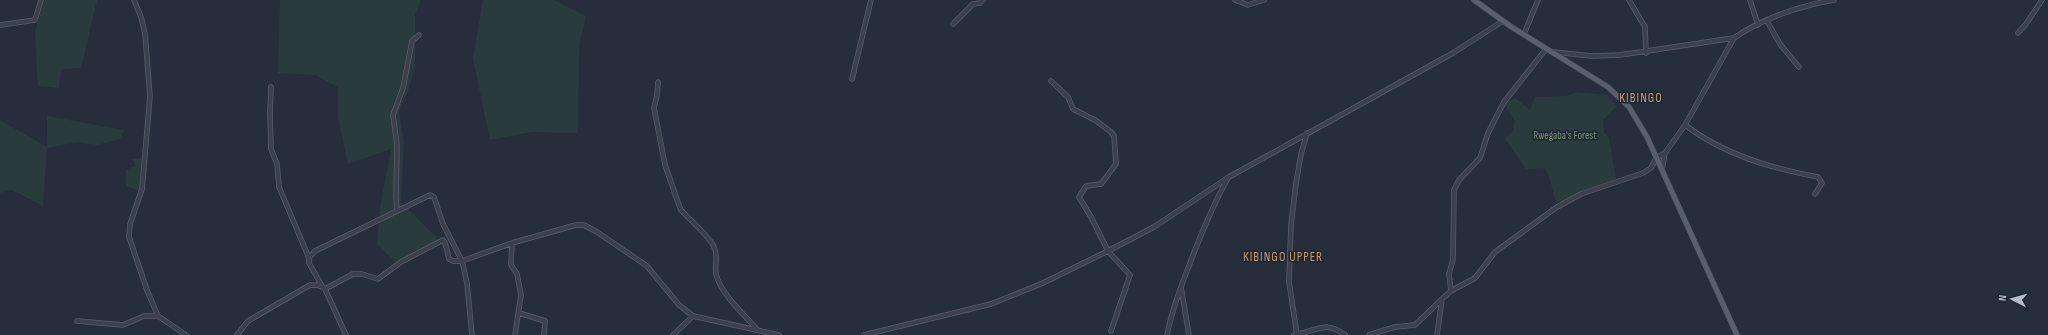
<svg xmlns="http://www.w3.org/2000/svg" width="2048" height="335" font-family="'Sofia Sans Condensed',sans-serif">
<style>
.green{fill:#2a3b3d}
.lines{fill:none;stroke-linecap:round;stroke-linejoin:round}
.minor-casing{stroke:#595e6a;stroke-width:5.5}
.major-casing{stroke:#444955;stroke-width:6}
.minor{stroke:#3b404c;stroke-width:4}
.major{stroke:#595f6b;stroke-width:5}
.labels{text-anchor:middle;stroke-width:3;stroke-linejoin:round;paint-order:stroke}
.park-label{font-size:11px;fill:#70957b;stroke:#202531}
.quarter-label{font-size:13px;letter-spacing:1px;fill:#c89d70;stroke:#202531}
</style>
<rect width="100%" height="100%" fill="#272e3b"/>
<!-- green -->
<path class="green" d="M44,0H97L81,68L61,69L59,88L38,86L35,32Z
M280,0H421L415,15V65L408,91L399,111L404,142L401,202L439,240L399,266L377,244L380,207L391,149L348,164L338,117V87L315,75L278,73Z
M483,0H554L586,16L579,47L578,133L532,132L490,140L473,59Z
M1577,92L1607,95L1617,106L1603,120L1604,133L1609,138L1616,179C1605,184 1593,186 1582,191C1570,196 1570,200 1556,202C1552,191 1551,178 1545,168L1526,169L1505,139L1513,131L1515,121L1504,104L1515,98L1530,110L1535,97L1566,96Z
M47,116L124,130L120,139L97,145L78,142L47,148L43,206L12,190L0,193V120L47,147Z
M148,158L145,193L126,186V170L135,166L133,159Z"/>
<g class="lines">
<defs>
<path id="minor" d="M134,0L141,17L145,34L150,96L142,189L130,224L129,237L147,290L158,316L186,335
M1235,0L1248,5L1264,0
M1629,0L1645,27L1646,53
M1750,0L1758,25
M1767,21L1780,44L1799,67
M953,24L973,4L980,3L983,0
M0,25L35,20L41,0
M2018,33L2026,24L2042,0
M1524,34L1538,0
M1554,52L1591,56L1620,55L1734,38
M852,79L871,0
M1051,81L1068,97L1073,109L1095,120L1111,132L1114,136L1116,164L1101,184L1086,186L1079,197L1091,217L1108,251L1130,275L1111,331
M658,82L657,95L654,108L665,165L679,205L681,210C689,219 710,237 714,247C719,257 714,264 716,274C720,293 745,316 758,330
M271,87L270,113L271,149L277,164L279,187L309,258
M1685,125C1724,155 1771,168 1818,177L1822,183L1815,194
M1662,170L1665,153
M397,211L396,196L397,145L393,115L403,88L412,41L419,35
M512,243L511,265L517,274L521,295L515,335
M322,286L309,263V258L315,251L430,195L434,197L443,224L462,261H453L449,259C447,252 447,245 443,240L401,262L378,279L362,274H353L325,289
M1181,287L1189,335
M1451,291L1449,274L1453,259L1454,190L1459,180L1480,158L1488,133L1504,102L1546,49
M519,313L545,321L544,335
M77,321L123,325L144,316H158
M237,335L248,321L310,285C317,285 321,285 325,289L346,335
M472,335L467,283L462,261L512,243L576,225H584L597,232L647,266L679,305L693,316L779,335
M673,335L693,316
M864,335L991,304L1043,283L1108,251L1154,227L1229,177L1453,53L1503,21
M1167,335C1173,305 1184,279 1195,250C1205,225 1215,201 1228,178
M1294,335C1298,332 1299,334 1303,333C1321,328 1328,322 1345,335
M1297,335L1289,282L1291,225L1296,183L1301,154L1307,133
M1369,335L1395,327L1415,325L1442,299
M1437,335L1442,299L1451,291L1475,278L1495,252L1557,207L1581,194L1643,173L1651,168L1656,158L1665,153L1685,125L1734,38C1761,19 1802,5 1834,0"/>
<path id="major" d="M1474,0L1510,26L1608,87L1629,107L1647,137L1737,335"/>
</defs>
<!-- minor casing -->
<use href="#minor" class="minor-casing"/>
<!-- major casing -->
<use href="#major" class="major-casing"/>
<!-- minor -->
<use href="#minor" class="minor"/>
<!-- major -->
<use href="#major" class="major"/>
</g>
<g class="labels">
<!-- park labels -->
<g class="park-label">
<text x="1565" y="139">Rwegaba's Forest</text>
</g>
<!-- quarter labels -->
<g class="quarter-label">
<text x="1641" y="102">KIBINGO</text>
<text x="1283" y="261">KIBINGO UPPER</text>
</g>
</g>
<!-- north arrow -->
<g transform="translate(2012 299) rotate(276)" stroke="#202531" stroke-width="3" paint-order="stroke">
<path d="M0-3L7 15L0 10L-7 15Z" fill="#b7bcc7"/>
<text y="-6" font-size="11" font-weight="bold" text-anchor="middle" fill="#b7bcc7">N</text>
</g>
</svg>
